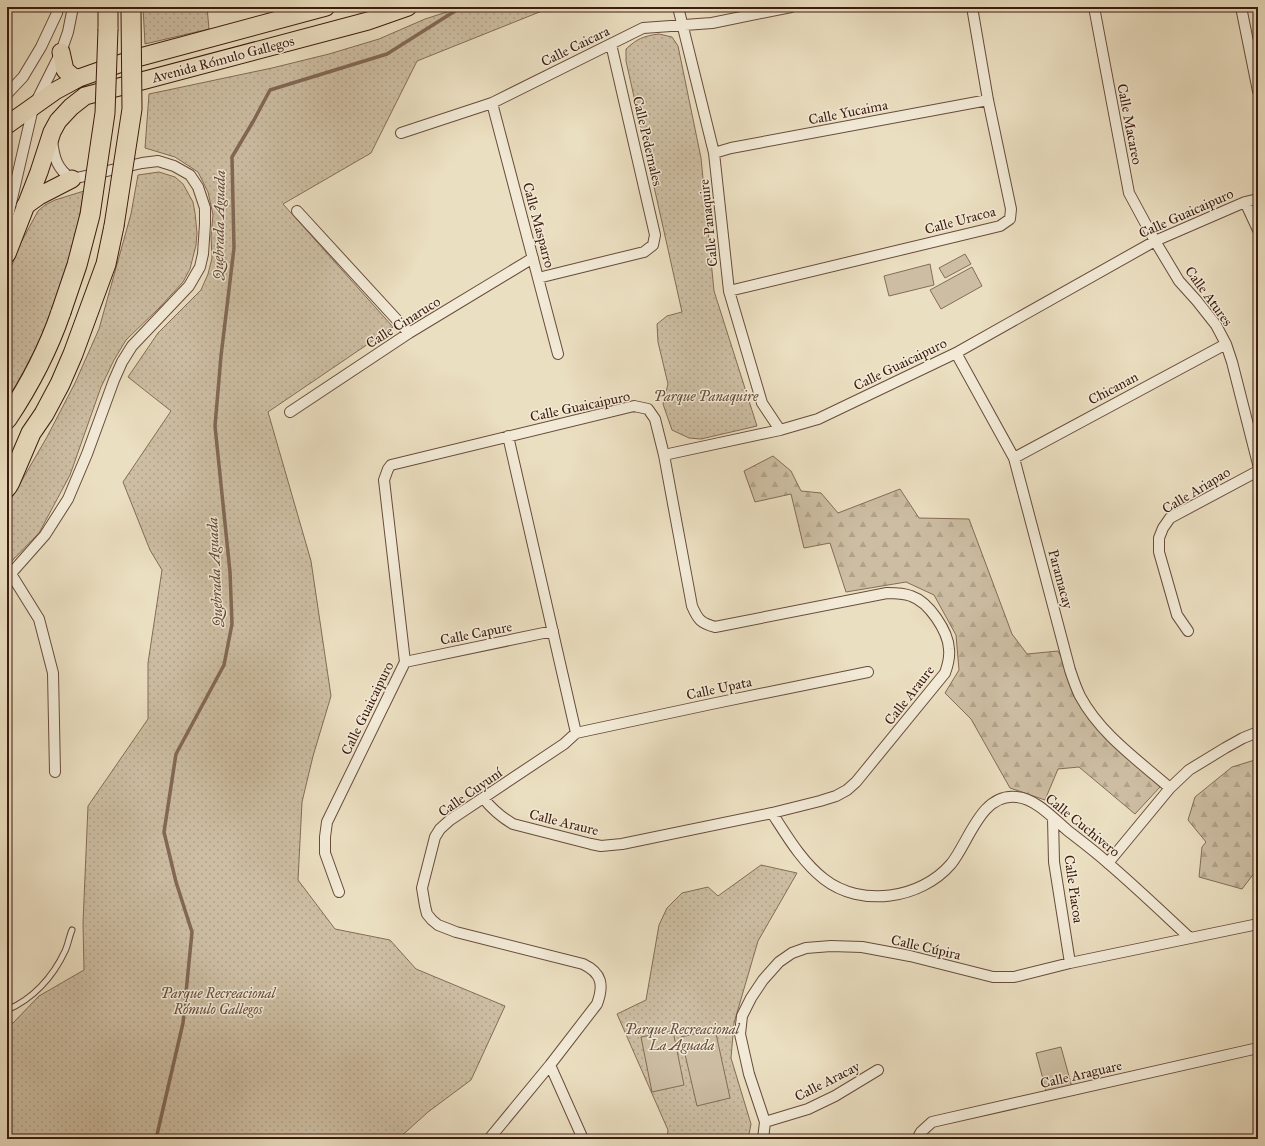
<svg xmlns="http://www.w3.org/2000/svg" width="1265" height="1146" font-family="'IM FELL Great Primer',serif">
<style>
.green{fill:url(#green-dots);stroke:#846c58}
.forest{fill:url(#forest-firs);stroke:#846c58}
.pitch{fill:#cdbea3;stroke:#846c58}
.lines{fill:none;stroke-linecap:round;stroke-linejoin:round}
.stream{stroke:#826855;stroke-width:3.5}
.service-casing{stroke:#684c3b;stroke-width:7}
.minor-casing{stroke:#684c3b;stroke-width:12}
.primary-casing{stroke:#3c1b0e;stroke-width:19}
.motorway-casing{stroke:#3c1b0e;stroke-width:21}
.service{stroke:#f2ead7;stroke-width:5}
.minor{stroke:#f2ead7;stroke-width:10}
.primary{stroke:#ebdfc1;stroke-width:17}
.motorway{stroke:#ebdfc1;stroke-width:19}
.motorway-bridge-casing{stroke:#3c1b0e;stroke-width:21;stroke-linecap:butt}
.motorway-bridge{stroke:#ebdfc1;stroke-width:19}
.labels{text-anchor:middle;stroke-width:3;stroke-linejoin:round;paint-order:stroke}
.street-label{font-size:14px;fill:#3c1b0e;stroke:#f2ead7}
.park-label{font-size:14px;font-style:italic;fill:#684c3b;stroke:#f2ead7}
.water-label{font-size:15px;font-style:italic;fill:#654837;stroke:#f2ead7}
</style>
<defs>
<pattern id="green-dots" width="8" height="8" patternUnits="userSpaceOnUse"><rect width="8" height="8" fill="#cdbea3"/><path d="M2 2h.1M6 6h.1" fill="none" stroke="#b1a38b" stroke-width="1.8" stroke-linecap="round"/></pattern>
<pattern id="forest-firs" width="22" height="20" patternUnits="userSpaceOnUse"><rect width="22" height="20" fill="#cdbea3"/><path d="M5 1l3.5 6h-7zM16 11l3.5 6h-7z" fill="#b1a38b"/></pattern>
</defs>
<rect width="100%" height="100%" fill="#ebdfc1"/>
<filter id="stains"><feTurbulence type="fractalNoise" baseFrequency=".005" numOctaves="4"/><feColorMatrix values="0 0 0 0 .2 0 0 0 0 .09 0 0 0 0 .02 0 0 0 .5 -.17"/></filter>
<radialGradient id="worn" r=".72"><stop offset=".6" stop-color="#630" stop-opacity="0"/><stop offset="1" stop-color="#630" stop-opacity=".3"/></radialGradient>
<!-- green -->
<path class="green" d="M143,7H207L209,29L145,44Z
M462,7H552L417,61L371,153L283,204L393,327L268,412L311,561L331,696L313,756L302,802L298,880L335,929L390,940L416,969L505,1006L471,1080L428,1112L398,1139H7V1023H13L39,996L84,970L83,923L88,806L148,719V663L162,570L150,550L123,482L171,411L128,377L158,333L201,290L208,274L212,258L211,236L213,215L208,192L198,172L175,157L145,148L149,94L272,68L329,54L379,39L425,19Z
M659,34L672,37L678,46L701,158L714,291L757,426L701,439L689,438L672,430L663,404L668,384L658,342L657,324L667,316L682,312L626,61V49C637,39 643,36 659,34Z
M159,172L175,177L183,184L193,202L195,213L197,233L196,245L190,269L183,282L159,308L126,340L114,360L101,387L70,475L39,533L7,566V506L47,437L75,383L99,329L131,214L138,175Z
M84,191C79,217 76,244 67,269C53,315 32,359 7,400V279L18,248L38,211L45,205L55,200Z
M761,865L797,873L758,941L734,1023L731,1058L751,1124L748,1139H667L668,1130L617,1014L646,1000L659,925L667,908L682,893L708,887L718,896Z"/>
<!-- forest -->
<path class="forest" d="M773,456L791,471L801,491L821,493L838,513L900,489L919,518L969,519L1012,634L1027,654L1058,651L1100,731L1160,787L1135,814L1079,767L1058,769L1045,800L1010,788L971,719L945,693L959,670L956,635L934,595L906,582L846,592L830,543L804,548L791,494L755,502L744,471Z
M1258,759V868L1242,889L1199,877L1202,847L1206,842L1188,820L1195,797L1232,767Z"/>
<!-- pitch -->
<path class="pitch" d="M965,254L971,264L945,278L939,268Z
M930,264L934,285L889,296L884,276Z
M972,267L982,286L941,309L930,290Z
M715,1029L730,1098L697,1106L681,1037Z
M673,1031L684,1085L652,1092L641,1037Z
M1061,1047L1072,1087L1047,1094L1036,1053Z"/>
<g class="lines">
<!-- stream -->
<path class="stream" d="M156,1139L183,1023L192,932L176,882L164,832L176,754L224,665L232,624L230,572L215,426L221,356L234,248L232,157L254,120L270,90L387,54L455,11"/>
<defs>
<path id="service" d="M7,1010C33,999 53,977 65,951C68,945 69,937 72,930"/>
<path id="minor" d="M678,7L714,153L729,291L762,403L780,430
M1094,7L1129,193L1155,241L1179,281L1197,301L1216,325L1226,344L1232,362L1258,464
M1241,7L1258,91
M7,94L23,77L41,47L57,13L58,7
M492,103L558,354
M401,133L492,103L643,28L712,23L791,7
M714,153L731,148L988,100
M1245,202L1258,230
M297,211L409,333
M7,220L33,108L61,52L68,32L73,7
M538,278L644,252L653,245L655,235L611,44
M729,291L1000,226L1010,219L1011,209L988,100L972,7
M956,353L1014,458L1070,670C1073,679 1076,688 1080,696C1101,735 1138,760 1170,788
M290,412L409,333L533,258
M508,436L576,733
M1014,458L1226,344
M11,574L39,619L53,673L55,772
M7,578L45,535L68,499L87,454L114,380L122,362L132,346L189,286L200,267L203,254L205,224V208L198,187L190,175L174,166L158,161L142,163L72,179C57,169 54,158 52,140
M1188,631L1177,615L1159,552V538L1163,528L1170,518L1258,471
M405,662L553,631
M484,799C492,809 501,817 513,824L591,844L601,846L622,844L772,813L820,801L836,796L847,790L856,782L945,673C948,665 950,658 949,649C948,631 929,602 911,596C903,593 895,593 887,593L715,627C701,623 698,620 692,606L664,455
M772,813C787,836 802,862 824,879C861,908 921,899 951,864C969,842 981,792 1017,797C1036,799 1053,818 1067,830C1081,841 1096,852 1109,864C1137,888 1163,913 1190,938
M1053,818L1054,862L1070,963
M1108,863L1170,788L1189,770L1225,748L1243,738L1258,732
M339,892L325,853V837L327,822L405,662L384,480L388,469L391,465L634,406L648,409L655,419L664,455L780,430L818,419L956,353L1155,241L1245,202L1258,199
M550,1065L583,1139
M765,1122L808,1109L835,1096L878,1070
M489,1139L550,1065L597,1004C604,985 602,973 583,964L456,932L438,925L432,920L427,914L425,906L422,888L435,837L440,829L450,820L564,744L576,733L716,703L868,672
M763,1139L765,1122L749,1074L740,1034L742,1016L751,998L763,980L779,962L792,953L806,948L831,946L862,947L910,956L993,977H1014L1070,963L1258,924
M917,1139L921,1132L932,1122L1258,1048"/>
<path id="primary" d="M61,52L65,70L73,77L79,78
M7,125L55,91L79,78L133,59L326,7
M25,206L39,196L72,179
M7,254L39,172L52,132L58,121L71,107L85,96L368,21L408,7"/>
<path id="motorway" d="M108,29V7
M7,419C29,386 48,350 61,312
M7,487L10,482L31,433L44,414L60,384L73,354L106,264L114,226"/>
</defs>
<!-- service casing -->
<use href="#service" class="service-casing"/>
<!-- minor casing -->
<use href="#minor" class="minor-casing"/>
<!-- primary casing -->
<use href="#primary" class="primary-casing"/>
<!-- motorway casing -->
<use href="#motorway" class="motorway-casing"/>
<!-- service -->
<use href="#service" class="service"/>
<!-- minor -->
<use href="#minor" class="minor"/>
<!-- primary -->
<use href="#primary" class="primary"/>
<!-- motorway -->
<use href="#motorway" class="motorway"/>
<defs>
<path id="motorway-bridge" d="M114,226L132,109L131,11
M61,312L77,265L90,215L105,113L108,29"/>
</defs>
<!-- motorway-bridge casing -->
<use href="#motorway-bridge" class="motorway-bridge-casing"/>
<!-- motorway-bridge -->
<use href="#motorway-bridge" class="motorway-bridge"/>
</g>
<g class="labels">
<!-- street labels -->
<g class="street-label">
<text transform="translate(575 46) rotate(-26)" y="5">Calle Caicara</text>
<text transform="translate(223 59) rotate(-15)" y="5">Avenida Rómulo Gallegos</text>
<text transform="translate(848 112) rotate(-11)" y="5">Calle Yucaima</text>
<text transform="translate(1130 124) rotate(79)" y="5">Calle Macareo</text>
<text transform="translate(648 141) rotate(77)" y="5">Calle Pedernales</text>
<text transform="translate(1186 213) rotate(-24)" y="5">Calle Guaicaipuro</text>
<text transform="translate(960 220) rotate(-15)" y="5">Calle Uracoa</text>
<text transform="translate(708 223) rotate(-96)" y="5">Calle Panaquire</text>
<text transform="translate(539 225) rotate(75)" y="5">Calle Masparro</text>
<text transform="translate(1209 296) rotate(54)" y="5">Calle Atures</text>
<text transform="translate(403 322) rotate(-32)" y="5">Calle Cinaruco</text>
<text transform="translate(900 364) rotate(-26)" y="5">Calle Guaicaipuro</text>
<text transform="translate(1113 388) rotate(-28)" y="5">Chicanan</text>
<text transform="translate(580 406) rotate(-12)" y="5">Calle Guaicaipuro</text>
<text transform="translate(1196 490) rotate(-31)" y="5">Calle Ariapao</text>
<text transform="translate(1061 579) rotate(75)" y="5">Paramacay</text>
<text transform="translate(476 633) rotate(-11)" y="5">Calle Capure</text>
<text transform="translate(719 688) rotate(-12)" y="5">Calle Upata</text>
<text transform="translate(909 695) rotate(-52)" y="5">Calle Araure</text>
<text transform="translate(367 708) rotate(-64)" y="5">Calle Guaicaipuro</text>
<text transform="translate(470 792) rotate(-35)" y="5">Calle Cuyuní</text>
<text transform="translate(564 822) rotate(14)" y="5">Calle Araure</text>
<text transform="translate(1083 825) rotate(39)" y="5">Calle Cuchivero</text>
<text transform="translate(1074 889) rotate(82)" y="5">Calle Piacoa</text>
<text transform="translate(926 947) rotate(13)" y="5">Calle Cúpira</text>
<text transform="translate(1081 1074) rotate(-13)" y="5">Calle Araguare</text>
<text transform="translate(827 1081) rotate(-27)" y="5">Calle Aracay</text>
</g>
<!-- park labels -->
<g class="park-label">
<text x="706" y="401">Parque Panaquire</text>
<text x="218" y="998">Parque Recreacional<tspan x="218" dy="16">Rómulo Gallegos</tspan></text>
<text x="682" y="1034">Parque Recreacional<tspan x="682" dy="16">La Aguada</tspan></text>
</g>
<!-- water labels -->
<g class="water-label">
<text transform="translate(219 225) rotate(-89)" y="5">Quebrada Aguada</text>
<text transform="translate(215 572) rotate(-93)" y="5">Quebrada Aguada</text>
</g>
</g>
<!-- margin -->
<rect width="1265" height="1146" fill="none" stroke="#ebdfc1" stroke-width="24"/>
<rect x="8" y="8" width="1249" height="1130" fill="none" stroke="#3c1b0e" stroke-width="2"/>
<rect x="12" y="12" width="1241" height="1122" fill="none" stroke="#3c1b0e"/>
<rect width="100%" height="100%" filter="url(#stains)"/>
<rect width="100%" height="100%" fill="url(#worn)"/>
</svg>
